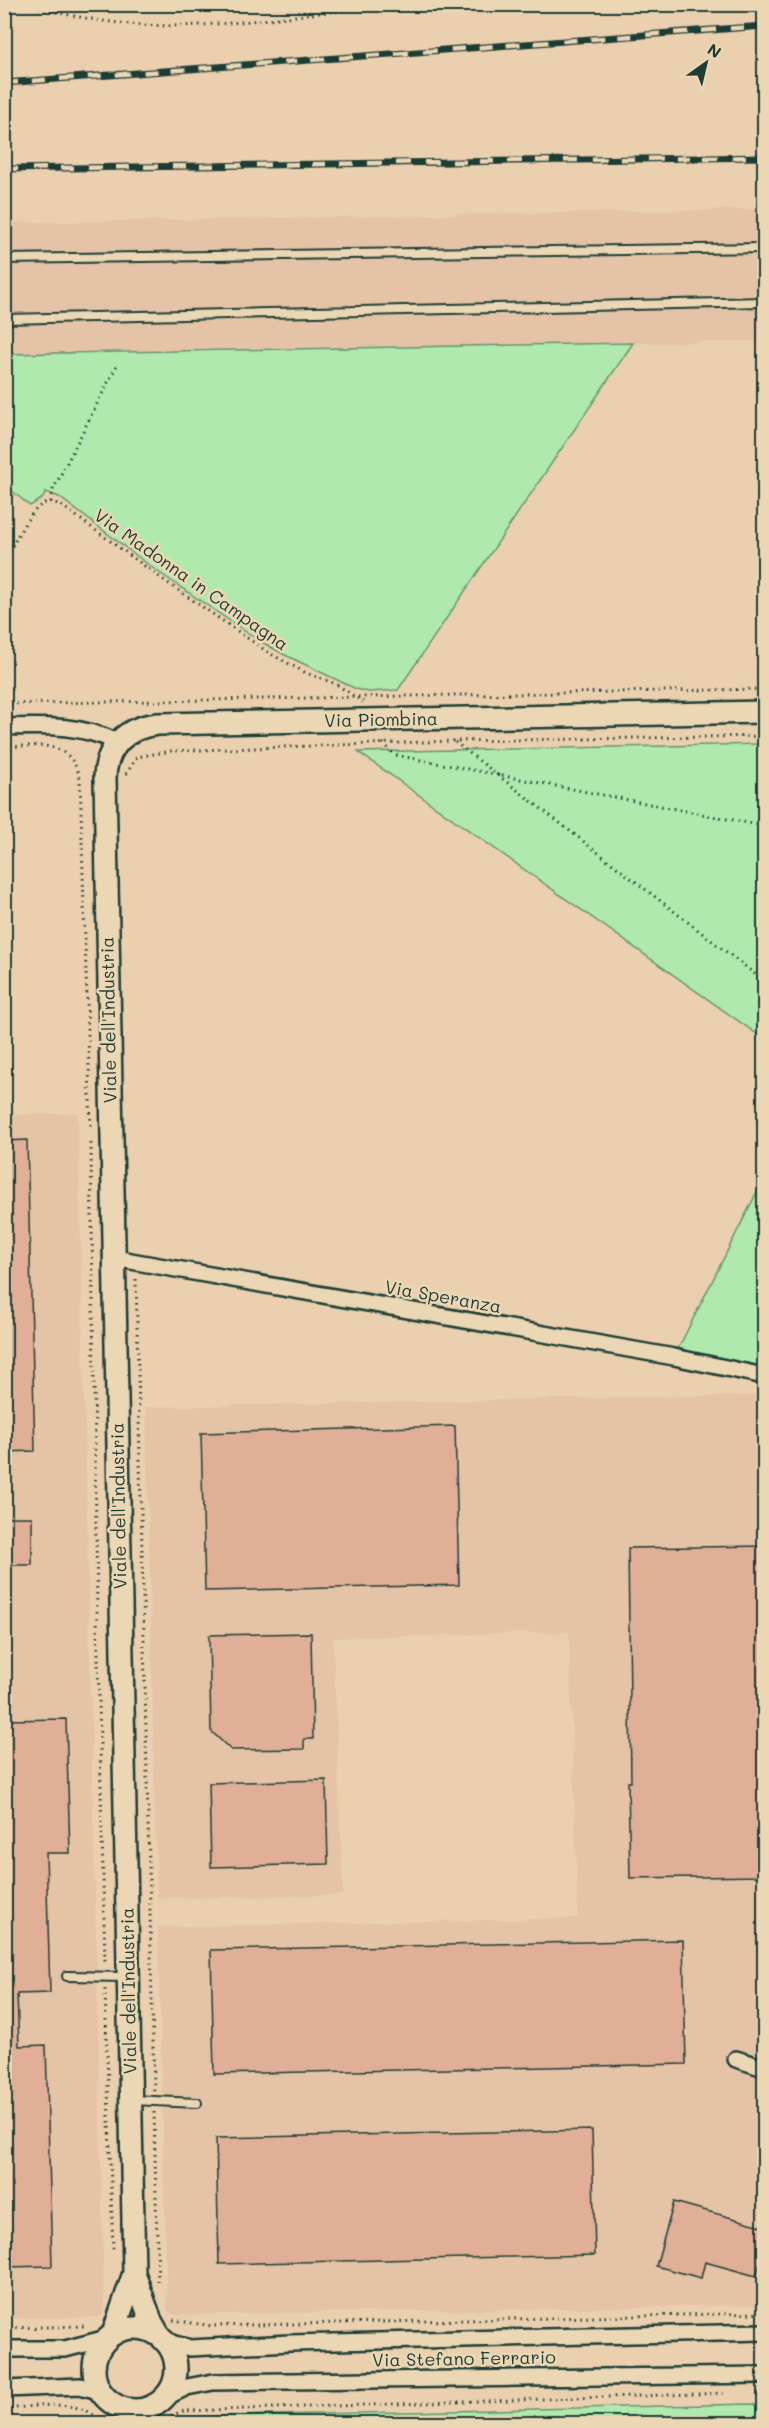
<svg xmlns="http://www.w3.org/2000/svg" width="769" height="2428" font-family="Mali,sans-serif">
<style>
.built{fill:#e4c3a7}
.green{fill:#afe9ae;stroke:#679371;stroke-width:1.5}
.building{fill:#e1af98;stroke:#1f3d34;stroke-width:1.5}
.lines{fill:none;stroke-linecap:round;stroke-linejoin:round}
.lane-casing{stroke:#1f3d34;stroke-width:12}
.street-casing{stroke:#1f3d34;stroke-width:20}
.secondary-casing{stroke:#1f3d34;stroke-width:26}
.path{stroke:#1f3d34;stroke-width:3;stroke-dasharray:1.5 4.5;stroke-linecap:butt}
.lane{stroke:#ecd7b5;stroke-width:8}
.street{stroke:#ecd7b5;stroke-width:15}
.secondary{stroke:#ecd7b5;stroke-width:21}
.rail-casing{stroke:#1f3d34;stroke-width:7}
.rail{stroke:#ecd7b5;stroke-width:4.5;stroke-dasharray:14;stroke-linecap:butt}
.labels{text-anchor:middle;stroke-width:5;stroke-linejoin:round;paint-order:stroke}
.street-label{font-size:18px;fill:#1f3d34;stroke:#ecd7b5}
</style>
<rect width="100%" height="100%" fill="#ebd0b0"/>
<filter id="ink" filterUnits="userSpaceOnUse"><feTurbulence type="fractalNoise" baseFrequency=".0167" numOctaves="2"/><feDisplacementMap in="SourceGraphic" scale="12" xChannelSelector="R" yChannelSelector="G"/><feConvolveMatrix kernelMatrix="1 2 1 2 8 2 1 2 1" color-interpolation-filters="sRGB"/></filter>
<g filter="url(#ink)">
<!-- built -->
<path class="built" d="M764,209V341L5,355L4,223Z
M78,1113L104,2308L103,2315L99,2317L5,2319L4,1115Z
M764,1395V2305L173,2315L167,2310L158,1927L578,1918L569,1632L333,1638L343,1895L157,1898L146,1407Z"/>
<!-- green -->
<path class="green" d="M633,343L398,690L369,692L356,689L283,654L258,640L154,569L59,497L46,492L43,498L30,506L5,485V354Z
M764,744V1039L358,752Z
M764,1178V1371L676,1353Z
M751,2404L764,2406V2423H169L186,2417Z"/>
<!-- building -->
<path class="building" d="M27,1140L35,1451L4,1452V1141Z
M455,1426L459,1585L205,1591L201,1433Z
M4,1517H32V1565H4Z
M765,1546V1829H760L761,1876L630,1878L628,1782H631L628,1548Z
M311,1633L313,1739H304V1749L231,1750L211,1731L209,1635Z
M66,1719L70,1853H46L50,1993L17,1994L19,2046L46,2045L52,2266L4,2267V1720Z
M326,1780L328,1864L211,1867L209,1783Z
M683,1940L686,2064L214,2074L211,1950Z
M592,2130L595,2255L219,2264L216,2138Z
M674,2202L765,2227V2261L761,2260L756,2276L705,2262L701,2278L656,2266Z"/>
<g class="lines">
<defs>
<path id="lane" d="M4,259L764,248
M4,319L764,302
M67,1976L125,1977
M133,2100L197,2103"/>
<path id="street" d="M4,727C47,726 78,724 118,742
M114,1258L674,1357L764,1376
M736,2059L764,2068
M167,2342L190,2348L290,2343L764,2332
M4,2349H65L107,2338
M4,2389L80,2386L95,2390L106,2399
M166,2397L187,2387L213,2382L764,2375"/>
<path id="secondary" d="M134,2273L151,2321L159,2335
M94 2369a41 41 0 1 1 82 0a41 41 0 1 1-82 0Z
M113,2334L134,2273L105,778C106,746 127,727 158,724L764,712"/>
</defs>
<!-- lane casing -->
<use href="#lane" class="lane-casing"/>
<!-- street casing -->
<use href="#street" class="street-casing"/>
<!-- secondary casing -->
<use href="#secondary" class="secondary-casing"/>
<!-- path -->
<path class="path" d="M27,4C60,14 95,21 130,24C205,31 295,15 370,7
M51,502L53,490L118,363
M4,562C12,548 32,500 51,502C55,502 61,506 65,508L165,581L269,653L306,673L336,684L363,702
M4,704L764,689
M455,742L764,981
M383,743L395,755L764,826
M4,747C38,746 69,738 80,778L91,1130
M126,774L137,757L171,751L453,741L764,736
M91,1143L97,1611L105,1964
M136,1279L154,2091
M105,1989L113,2252
M154,2112L158,2283
M173,2320L212,2326L764,2313
M4,2328L84,2326
M757,2393H764
M4,2409C35,2407 83,2396 103,2424
M162,2424L175,2414L184,2411L726,2393"/>
<!-- lane -->
<use href="#lane" class="lane"/>
<!-- street -->
<use href="#street" class="street"/>
<!-- secondary -->
<use href="#secondary" class="secondary"/>
<defs>
<path id="rail" d="M4,83L764,26
M4,169L764,157"/>
</defs>
<!-- rail casing -->
<use href="#rail" class="rail-casing"/>
<!-- rail -->
<use href="#rail" class="rail"/>
</g>
</g>
<g class="labels">
<!-- street labels -->
<g class="street-label">
<text transform="translate(191 580) rotate(35)" y="6">Via Madonna in Campagna</text>
<text transform="translate(381 720) rotate(-1)" y="6">Via Piombina</text>
<text transform="translate(109 1020) rotate(-91)" y="6">Viale dell'Industria</text>
<text transform="translate(443 1297) rotate(10)" y="6">Via Speranza</text>
<text transform="translate(119 1506) rotate(-91)" y="6">Viale dell'Industria</text>
<text transform="translate(129 1991) rotate(-91)" y="6">Viale dell'Industria</text>
<text transform="translate(464 2359) rotate(-1)" y="6">Via Stefano Ferrario</text>
</g>
</g>
<!-- margin -->
<rect width="769" height="2428" fill="none" stroke="#ecd7b5" stroke-width="24"/>
<rect x="12" y="12" width="745" height="2404" fill="none" stroke="#1f3d34" stroke-width="2" filter="url(#ink)"/>
<!-- north arrow -->
<g transform="translate(706 63) rotate(34)" stroke="#ecd7b5" stroke-width="4.5" paint-order="stroke">
<path d="M0-4.5L10 22L0 15L-10 22Z" fill="#1f3d34"/>
<text y="-9" font-size="16" font-weight="bold" text-anchor="middle" fill="#1f3d34">N</text>
</g>
</svg>
